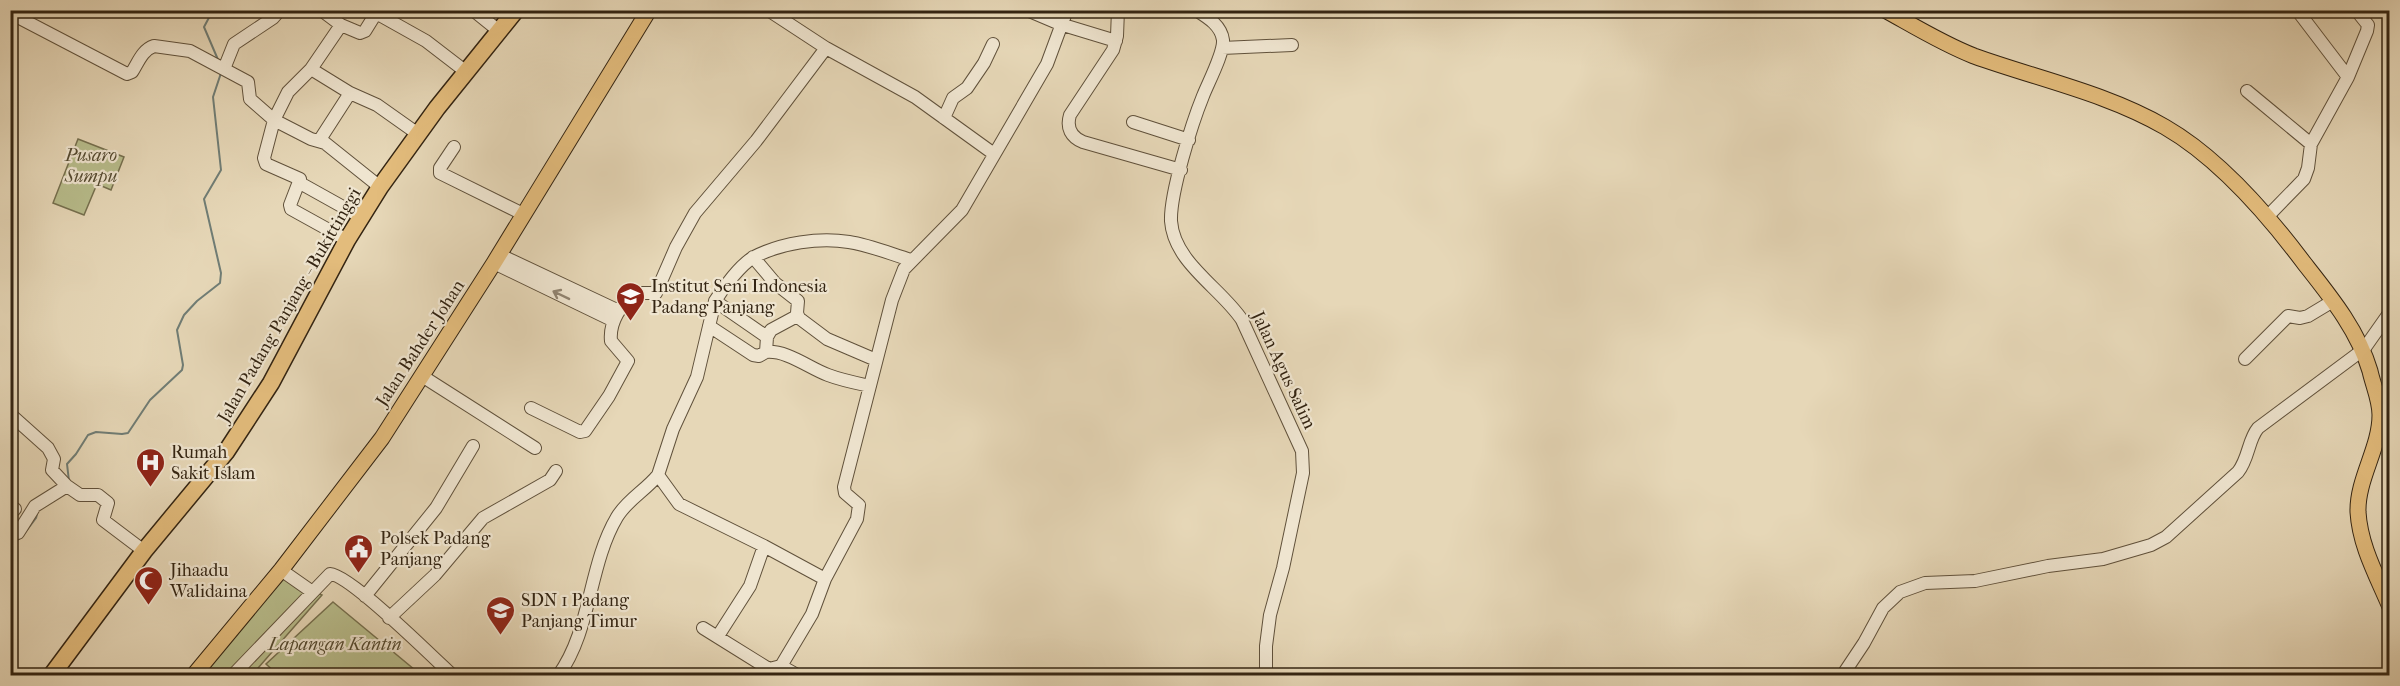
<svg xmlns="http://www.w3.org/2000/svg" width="2400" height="686" font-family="'IM FELL French Canon',serif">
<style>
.green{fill:#b8bd8c;stroke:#76704f;stroke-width:1.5}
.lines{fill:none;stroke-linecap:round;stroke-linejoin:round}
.stream{stroke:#707d75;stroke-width:2}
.minor-casing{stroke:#60513b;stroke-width:14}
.major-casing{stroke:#332412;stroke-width:17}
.highway-casing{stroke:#332412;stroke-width:19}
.minor{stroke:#efe5d0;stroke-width:12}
.major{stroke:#e3bc7c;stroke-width:15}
.highway{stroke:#e3bc7c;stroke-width:16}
.oneway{stroke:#918471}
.labels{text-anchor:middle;stroke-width:4.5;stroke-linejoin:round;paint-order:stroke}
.park-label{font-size:18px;font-style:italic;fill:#544a30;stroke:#efe5d0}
.poi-label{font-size:18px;fill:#332412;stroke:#efe5d0;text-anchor:start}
.street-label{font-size:18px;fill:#332412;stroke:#efe5d0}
</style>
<rect width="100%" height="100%" fill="#e6d7b7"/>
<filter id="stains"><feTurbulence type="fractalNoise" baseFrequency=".00333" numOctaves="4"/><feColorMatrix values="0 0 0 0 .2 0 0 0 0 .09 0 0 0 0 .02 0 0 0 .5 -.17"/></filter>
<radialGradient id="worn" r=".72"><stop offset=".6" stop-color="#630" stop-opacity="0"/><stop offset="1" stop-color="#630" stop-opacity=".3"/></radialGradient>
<!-- green -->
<path class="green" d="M78,139L124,157L111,190L97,184L84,215L53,203Z
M282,577L322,595L252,675L199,676Z
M333,602L421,675H278L266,664Z"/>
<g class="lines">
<!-- stream -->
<path class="stream" d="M213,10L204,27L219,62
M69,481L67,464L76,454L88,435L96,432L122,434L128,433L150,400L182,370L183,365L177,330L184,315L197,301L220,283L221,273L204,199L221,170L213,97L221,73
M24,534L36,518L37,514
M10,546L20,538"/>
<defs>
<path id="minor" d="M321,10L341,25L360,33L365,31L378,10
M473,10L499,31
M768,10L826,48L915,97L994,154
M1027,10L1060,24L1116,41
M1118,10L1117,36L1113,50L1070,115C1066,128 1071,137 1083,142L1181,170
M1196,10C1207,17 1221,25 1223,40C1224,53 1208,83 1203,96C1192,123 1170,193 1171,221C1174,263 1221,288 1242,320L1302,451L1303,473L1283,568L1270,615L1266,646V676
M2297,10L2348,77
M10,13L127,74L132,72C138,63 142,50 154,46L190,51L248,82L250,99L274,120L311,139L325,143L380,187
M376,13L426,41L465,71
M341,25L311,69L288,92L274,120L264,158L266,164L300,179L290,205L291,209L347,240
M1222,48L1292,45
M224,69L234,44L273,18L280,10
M311,69L350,93L377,105L418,134
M2247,91L2311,144
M944,118L953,98L967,88L984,63L993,44
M1133,122L1189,140
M319,141L350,93
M454,147L440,168V173L523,214
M300,183L361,217
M2267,217L2304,179L2308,168L2311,144L2348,77L2367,31L2368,25L2356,10
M500,255L619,311
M753,257L775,283L798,301L797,313L799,318L827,339L876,360
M494,263L614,321
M709,326L753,355L759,356L766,352L767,337L715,301
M767,337L771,330L797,316
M766,352C787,350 809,368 828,375C841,380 856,383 870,386
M2245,359L2288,316L2300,318L2308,316L2333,301
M422,376L535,448
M531,408L580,432L585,431L609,396L628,361L611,341C609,322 621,304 636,293H656L676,247L695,213L756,141L826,48
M10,414L48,448L54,459L52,470L67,486
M10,514L15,509
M10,528L18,533L35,506L67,486L80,495H98L108,503L103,520L144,551
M281,570L311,591
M825,579L764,546L679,504L658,475L673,429L697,377L715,301C723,288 741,264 754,257C781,243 819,237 849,242C869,245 891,254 911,260
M365,596L436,508L473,446
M389,618L435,575L483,518L550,480L556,471
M703,628L769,669
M718,636L750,586L764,546
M781,666L799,676
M232,676L330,574C350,575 433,657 453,676
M558,676C592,629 588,566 617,517C628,499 645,491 658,475
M761,676L769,669L781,666L812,614L825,579L857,519L859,505L845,493L844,487L892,300L904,269L962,210L1047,64L1067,10
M1842,676L1864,643L1883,608L1900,592L1925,583L1975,581L2048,566L2103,559L2151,545L2166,537L2238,472C2249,458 2248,440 2258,428L2364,349L2390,312"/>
<path id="major" d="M1885,10C1914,26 1943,44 1974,56C2038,79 2106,93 2165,127C2217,157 2268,215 2304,263C2330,296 2358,330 2370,371C2373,385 2380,400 2380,415C2380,448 2357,479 2358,512C2360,546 2377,576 2390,607
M193,676L281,570L382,438L494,263L649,10"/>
<path id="highway" d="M51,676L144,551L226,452L271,383L347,240L380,187L437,108L516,10"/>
</defs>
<!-- minor casing -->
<use href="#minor" class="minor-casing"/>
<!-- major casing -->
<use href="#major" class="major-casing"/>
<!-- highway casing -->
<use href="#highway" class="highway-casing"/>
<!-- minor -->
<use href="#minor" class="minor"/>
<!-- major -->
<use href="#major" class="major"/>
<!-- highway -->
<use href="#highway" class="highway"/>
</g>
<!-- one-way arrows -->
<defs><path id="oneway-shaft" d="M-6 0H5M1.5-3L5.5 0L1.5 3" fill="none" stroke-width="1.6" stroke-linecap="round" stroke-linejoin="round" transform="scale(1.5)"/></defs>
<use class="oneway" href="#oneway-shaft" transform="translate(561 295) rotate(-154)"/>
<!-- icons -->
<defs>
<symbol id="university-pin" viewBox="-11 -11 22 30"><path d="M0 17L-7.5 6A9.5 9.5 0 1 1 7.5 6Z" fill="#8f2418" stroke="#efe5d0"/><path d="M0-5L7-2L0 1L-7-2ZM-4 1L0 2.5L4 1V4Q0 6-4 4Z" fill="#fff"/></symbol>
<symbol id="hospital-pin" viewBox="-11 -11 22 30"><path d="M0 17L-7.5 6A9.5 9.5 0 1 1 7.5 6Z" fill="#8f2418" stroke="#efe5d0"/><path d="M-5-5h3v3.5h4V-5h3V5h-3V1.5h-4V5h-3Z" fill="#fff"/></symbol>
<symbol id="civic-pin" viewBox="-11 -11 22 30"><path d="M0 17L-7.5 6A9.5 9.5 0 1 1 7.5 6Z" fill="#8f2418" stroke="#efe5d0"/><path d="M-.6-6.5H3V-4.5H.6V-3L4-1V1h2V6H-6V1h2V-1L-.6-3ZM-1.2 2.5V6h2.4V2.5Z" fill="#fff"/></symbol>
<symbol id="mosque-pin" viewBox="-11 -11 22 30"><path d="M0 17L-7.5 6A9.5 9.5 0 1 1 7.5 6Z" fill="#8f2418" stroke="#efe5d0"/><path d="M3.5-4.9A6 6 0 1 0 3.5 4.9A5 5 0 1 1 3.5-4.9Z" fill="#fff"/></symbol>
<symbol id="school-pin" viewBox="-11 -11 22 30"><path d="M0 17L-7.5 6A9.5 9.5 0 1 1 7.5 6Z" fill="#8f2418" stroke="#efe5d0"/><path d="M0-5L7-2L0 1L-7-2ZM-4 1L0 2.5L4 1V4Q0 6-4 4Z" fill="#fff"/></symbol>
</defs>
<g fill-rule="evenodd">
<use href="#university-pin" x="614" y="280" width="33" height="45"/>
<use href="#hospital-pin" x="134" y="446" width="33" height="45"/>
<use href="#civic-pin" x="342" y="532" width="33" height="45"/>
<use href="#mosque-pin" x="132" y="564" width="33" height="45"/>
<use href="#school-pin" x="484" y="594" width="33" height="45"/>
</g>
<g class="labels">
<!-- park labels -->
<g class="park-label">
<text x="91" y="161">Pusaro<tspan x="91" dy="21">Sumpu</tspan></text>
<text x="335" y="650">Lapangan Kantin</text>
</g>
<!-- poi labels -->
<g class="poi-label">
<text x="651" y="292">Institut Seni Indonesia<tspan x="651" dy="21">Padang Panjang</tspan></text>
<text x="171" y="458">Rumah<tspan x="171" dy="21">Sakit Islam</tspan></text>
<text x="380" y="544">Polsek Padang<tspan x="380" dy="21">Panjang</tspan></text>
<text x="170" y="576">Jihaadu<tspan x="170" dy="21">Walidaina</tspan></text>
<text x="521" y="606">SDN 1 Padang<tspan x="521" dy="21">Panjang Timur</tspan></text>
</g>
<!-- street labels -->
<g class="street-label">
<text transform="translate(289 305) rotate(-60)" y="6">Jalan Padang Panjang - Bukittinggi</text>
<text transform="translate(420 343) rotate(-57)" y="6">Jalan Bahder Johan</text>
<text transform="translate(1284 370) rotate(65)" y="6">Jalan Agus Salim</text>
</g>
</g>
<!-- margin -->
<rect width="2400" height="686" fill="none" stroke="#e6d7b7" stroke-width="36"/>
<rect x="12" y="12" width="2376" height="662" fill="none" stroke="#332412" stroke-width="3"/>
<rect x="18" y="18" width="2364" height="650" fill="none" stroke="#332412" stroke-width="1.5"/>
<rect width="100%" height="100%" filter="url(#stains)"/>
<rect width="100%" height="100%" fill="url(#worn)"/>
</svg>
